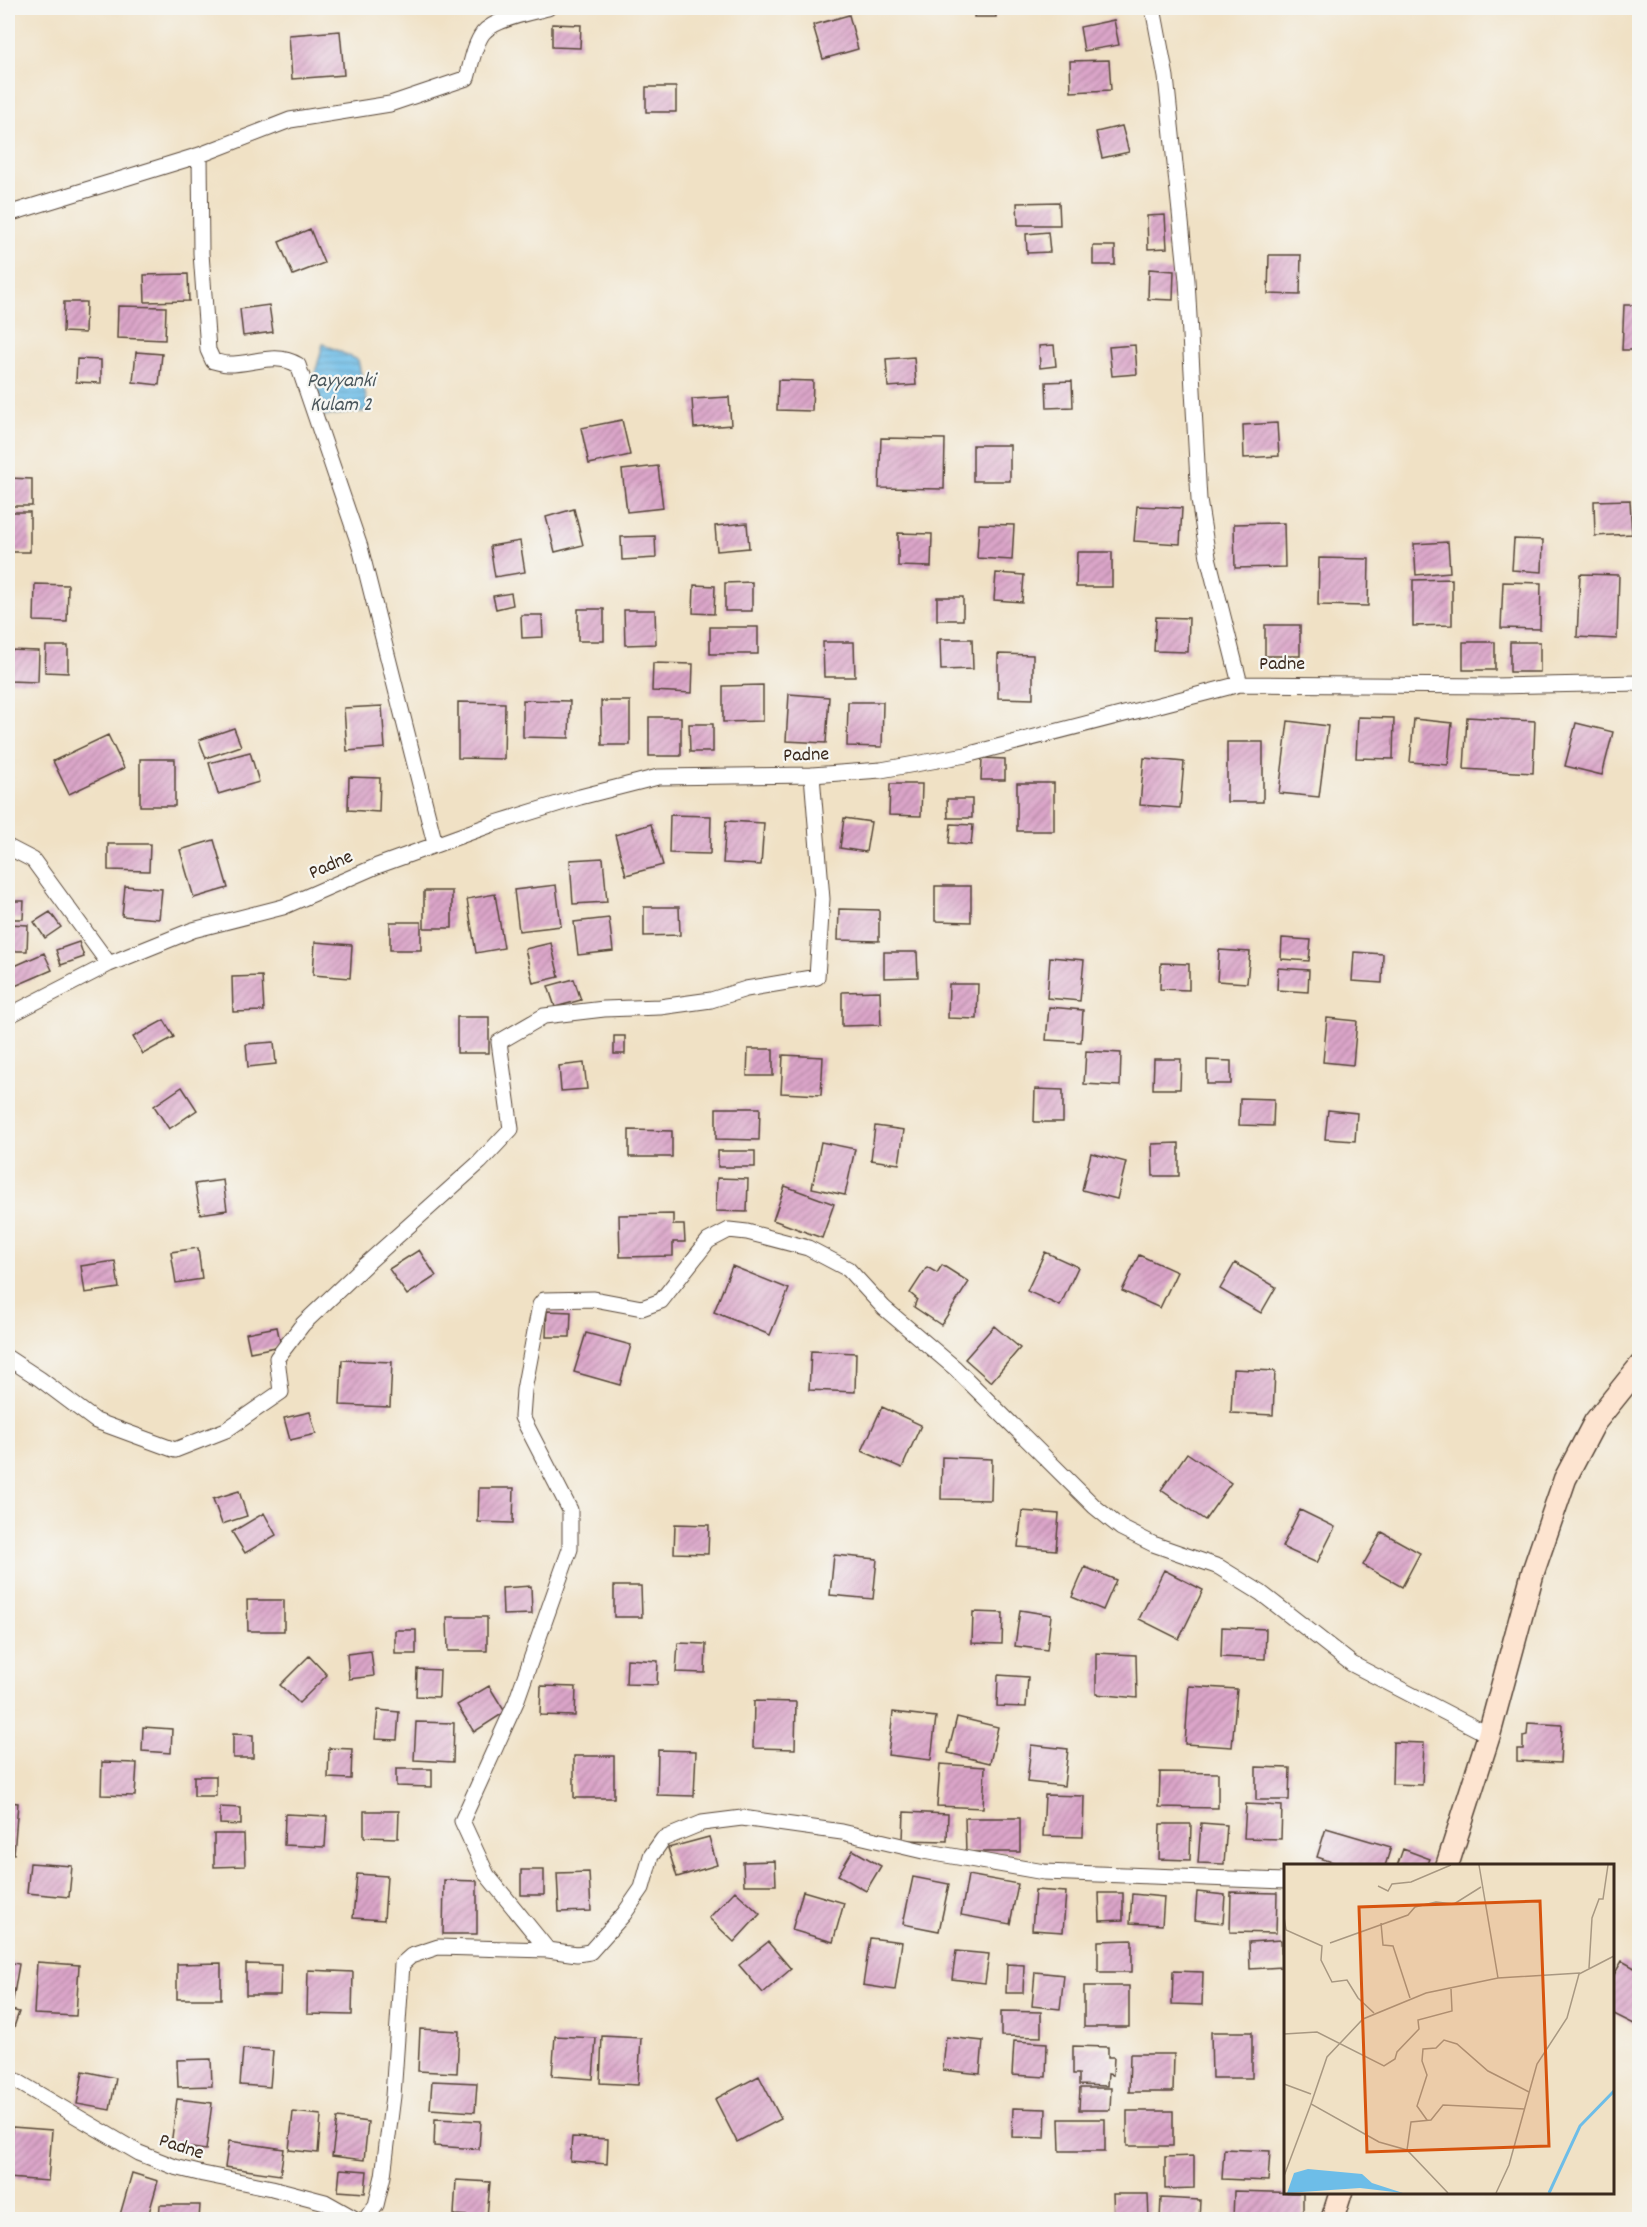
<svg xmlns="http://www.w3.org/2000/svg" width="1647" height="2227" font-family="Dekko,sans-serif">
<style>
.water{fill:url(#water-rules);stroke:#547483;stroke-width:1.5}
.building{fill:url(#building-hatch)}
.lines{fill:none;stroke-linecap:round;stroke-linejoin:round}
.street-casing{stroke:#564537;stroke-width:17}
.secondary-casing{stroke:#564537;stroke-width:25}
.street{stroke:#fff;stroke-width:15}
.secondary{stroke:#fde4d0;stroke-width:22}
.labels{text-anchor:middle;stroke-width:4.5;stroke-linejoin:round;paint-order:stroke}
.street-label{font-size:20px;fill:#3b2a1e;stroke:#f6f6f2}
.water-label{font-size:21px;font-style:italic;fill:#4a565b;stroke:#f6f6f2}
.inset-river{fill:none;stroke:#6dbde8;stroke-width:3}
.inset-road{fill:none;stroke:#a89882;stroke-width:1.5}
.view{fill:#d7540e;fill-opacity:0.15;stroke:#d7540e;stroke-width:3}
.inset-edge{fill:none;stroke:#3b2a1e;stroke-width:3}
</style>
<defs>
<pattern id="water-rules" width="6" height="5" patternUnits="userSpaceOnUse" patternTransform="scale(1.5)"><rect width="6" height="5" fill="#6dbde8"/><path d="M0 2.5h6" fill="none" stroke="#5b9abb"/></pattern>
<pattern id="building-hatch" width="6" height="6" patternUnits="userSpaceOnUse" patternTransform="scale(1.5)"><rect width="6" height="6" fill="#dba5c9"/><path d="M-1 1l2-2M0 6l6-6M5 7l2-2" fill="none" stroke="#b387a3"/></pattern>
</defs>
<rect width="100%" height="100%" fill="#f6f6f2"/>
<filter id="ink" filterUnits="userSpaceOnUse"><feTurbulence type="fractalNoise" baseFrequency=".0167" numOctaves="2"/><feDisplacementMap in="SourceGraphic" scale="12" xChannelSelector="R" yChannelSelector="G"/><feConvolveMatrix kernelMatrix="1 2 1 2 8 2 1 2 1" color-interpolation-filters="sRGB"/></filter>
<filter id="wash" filterUnits="userSpaceOnUse"><feTurbulence type="fractalNoise" baseFrequency=".008" numOctaves="4" result="noise"/><feDisplacementMap in="SourceGraphic" scale="24" xChannelSelector="R" yChannelSelector="G"/><feGaussianBlur stdDeviation="1.35" result="paint"/><feColorMatrix in="noise" values="0 0 0 0 0 0 0 0 0 0 0 0 0 0 0 0 0 1.4 0 .05"/><feComposite in="paint" operator="in"/></filter>
<g filter="url(#wash)">
<rect width="100%" height="100%" fill="#f0e1c5"/>
<!-- water -->
<path class="water" d="M323,344L358,360L369,411L323,416L315,374Z"/>
<g id="blocks">
<!-- building -->
<path class="building" d="M975,8H996V17H974Z
M849,15L858,49L823,59L813,25Z
M1114,20L1119,45L1084,51L1080,27Z
M552,24L581,25L580,48L552,47Z
M340,31L344,75L292,79L289,35Z
M1109,60L1111,90L1071,92L1070,61Z
M646,87H676V112H646Z
M1122,126L1129,152L1102,158L1096,132Z
M1059,202L1060,225H1018L1017,203Z
M1165,215L1167,248L1148,249L1147,216Z
M8,229H14V244L8,245Z
M310,229L324,263L293,275L279,242Z
M1048,232L1050,252L1027,253L1026,234Z
M1093,246H1115V265H1093Z
M1269,255H1301L1300,295L1268,294Z
M1149,269L1174,271L1173,300L1148,299Z
M188,274L189,301L145,302L144,275Z
M64,302H86L85,333L63,332Z
M269,305L273,332L243,336L240,309Z
M1624,305H1640V350H1622Z
M118,306L166,307L165,340L117,338Z
M1054,345L1056,366L1040,368L1039,346Z
M1135,345L1137,374L1112,376L1109,347Z
M136,352L162,354L159,385L133,382Z
M914,357L916,385L888,387L886,359Z
M77,359L101,360V383L76,382Z
M778,380L813,381L812,411L777,410Z
M1072,381L1073,407L1047,408L1046,382Z
M729,397L731,425L694,428L692,399Z
M622,420L630,455L589,464L581,428Z
M1277,423L1279,456L1244,458L1243,425Z
M881,438L945,439L944,489L879,488Z
M973,445H1010V481H973Z
M658,466L663,508L627,512L622,470Z
M8,478L32,479V506H8Z
M1630,500L1632,534L1595,536L1594,501Z
M1137,506L1182,508L1180,544L1134,541Z
M574,509L583,545L555,552L546,517Z
M8,512H30V552H8Z
M747,523L749,548L717,551L715,526Z
M1284,523L1285,567L1235,568L1234,524Z
M979,524L1014,525L1012,560L977,558Z
M898,533L932,534L931,567L898,566Z
M655,536L656,558L622,560L621,537Z
M1514,539L1543,540L1542,572L1512,570Z
M520,541L525,572L495,577L490,546Z
M1448,542L1450,572L1416,575L1414,544Z
M1077,552H1112V587H1076Z
M1319,558L1369,559L1368,606L1318,605Z
M996,573L1024,575L1022,602L994,600Z
M1580,574L1619,575L1617,639L1577,637Z
M1452,579V625L1413,626V580Z
M752,582V611H725V583Z
M1503,582L1541,583L1540,629L1501,628Z
M35,584L68,585L67,622L34,621Z
M694,585L715,586L714,614L693,613Z
M511,593L513,605L496,609L493,596Z
M937,597H963V620H937Z
M578,609H604V641H578Z
M624,610H655L656,644L625,645Z
M521,615H542L543,637L522,638Z
M1156,617L1189,618L1188,652L1154,651Z
M1265,625H1300V656H1265Z
M710,627H758V654H710Z
M940,639H972L973,669L941,670Z
M823,642H854L855,677H824Z
M1463,642H1495V670H1463Z
M1510,642H1540V672H1510Z
M46,646H68V673L45,672Z
M8,650L39,651L38,682L8,681Z
M998,654L1033,655V699L998,698Z
M653,663L693,664L692,693L652,691Z
M763,685V721L723,722V686Z
M789,694L829,697L826,743L786,741Z
M523,700L570,701L569,738L523,737Z
M601,701H630V745H602Z
M458,702L505,703L504,759L458,758Z
M848,702H883L882,747L847,746Z
M382,706L385,748L347,751L344,708Z
M649,717H681V756H649Z
M1358,717L1394,718L1393,759L1356,758Z
M1467,717L1535,721L1533,773L1464,769Z
M1414,719L1452,723L1448,765L1410,762Z
M1288,721L1328,726L1319,797L1279,793Z
M1576,723L1613,732L1602,775L1565,766Z
M689,724H713V752H690Z
M234,728L241,746L206,758L199,740Z
M108,735L124,768L69,794L53,761Z
M1227,742H1263V802H1227Z
M250,752L259,782L218,794L209,763Z
M982,758L1005,759V780H981Z
M1144,758L1184,762L1180,808L1140,805Z
M140,759H175V806H140Z
M349,777L380,778L379,812L348,810Z
M1017,783H1054V831H1017Z
M890,784H922L921,816L889,815Z
M947,799H972V818H948Z
M670,815L711,816L710,854L669,853Z
M844,818L871,822L866,852L840,848Z
M726,821L764,823L761,865L723,863Z
M651,824L663,865L626,875L615,835Z
M951,824L973,825L971,845L949,843Z
M214,840L228,888L194,898L180,850Z
M108,844H150L149,871L108,870Z
M603,858L607,902L573,904L570,860Z
M556,885L561,926L519,931L514,890Z
M125,886L162,889L159,919L122,916Z
M935,886H971V922L935,921Z
M424,891H452V928H424Z
M495,894L504,948L476,953L467,899Z
M8,901H24L23,919H8Z
M644,907H679L680,935L644,936Z
M839,909L879,910V941L838,940Z
M50,912L61,927L45,938L34,922Z
M609,918L613,951L578,955L574,922Z
M390,922H421V950H390Z
M8,924L28,925L27,951H8Z
M1282,938L1311,940L1309,961L1281,959Z
M79,942L84,957L61,965L56,950Z
M315,942L352,945L350,978L313,975Z
M551,943L559,977L533,983L525,949Z
M1219,950L1250,952L1247,983L1217,981Z
M884,952H917L918,977L884,978Z
M1354,952L1383,954L1382,983L1352,981Z
M44,953L52,970L15,986L8,969Z
M1050,957L1084,960L1080,1001L1047,998Z
M1161,963L1189,964V990L1160,989Z
M1278,968L1309,970L1308,992L1277,990Z
M262,976L264,1011L233,1012L232,977Z
M574,979L581,1000L555,1007L548,986Z
M949,984H978L977,1019L948,1018Z
M880,991L881,1025L842,1026V992Z
M1049,1007L1083,1010L1081,1042L1046,1040Z
M457,1017H489V1053H457Z
M1327,1018L1357,1021L1353,1065L1323,1062Z
M164,1020L174,1037L143,1054L133,1037Z
M614,1036H625V1054H614Z
M274,1042L276,1064L248,1067L246,1044Z
M748,1049H773V1076H747Z
M1086,1051L1121,1053L1120,1086L1084,1084Z
M783,1055L823,1057L821,1095L781,1093Z
M1154,1059H1181L1180,1089H1153Z
M1207,1060L1231,1061V1084H1207Z
M584,1063L587,1089L561,1091L559,1066Z
M182,1087L197,1110L169,1129L154,1106Z
M1035,1089L1063,1090V1122H1034Z
M1240,1098L1274,1099L1273,1126L1239,1125Z
M716,1108H760L759,1140L716,1139Z
M1328,1110L1357,1113L1355,1141L1325,1139Z
M875,1126L904,1130L899,1164L871,1160Z
M629,1130L672,1131V1157H629Z
M821,1142L855,1149L845,1195L812,1188Z
M1179,1143V1176H1153L1152,1144Z
M718,1151H755V1167H718Z
M1091,1153L1126,1162L1117,1199L1082,1190Z
M717,1178L748,1179L747,1212L716,1211Z
M223,1180L227,1210L200,1214L195,1184Z
M785,1186L834,1204L822,1238L773,1220Z
M673,1214V1225H684L685,1242H673V1256L620,1257L619,1215Z
M198,1248L202,1279L176,1283L171,1252Z
M419,1250L436,1276L407,1295L389,1269Z
M1045,1252L1078,1267L1060,1306L1027,1291Z
M1139,1255L1177,1272L1160,1308L1122,1291Z
M115,1261L119,1288L85,1293L81,1266Z
M1235,1263L1276,1287L1261,1313L1220,1289Z
M942,1265L969,1282L941,1325L914,1307L917,1299L910,1293L927,1267L937,1273Z
M732,1266L789,1289L770,1335L714,1312Z
M547,1311L571,1312L570,1337H546Z
M994,1326L1020,1348L991,1382L965,1359Z
M277,1327L281,1346L250,1352L246,1333Z
M586,1333L631,1345L620,1385L574,1372Z
M811,1351L856,1353L855,1392L809,1390Z
M342,1360L392,1362L390,1407L340,1405Z
M1233,1369L1275,1371L1273,1415L1231,1413Z
M882,1407L921,1425L902,1468L862,1451Z
M310,1412L316,1434L290,1440L284,1418Z
M1187,1453L1231,1483L1205,1520L1161,1490Z
M942,1457L992,1459L991,1500L941,1499Z
M479,1488H514L513,1523L478,1522Z
M239,1491L247,1516L222,1524L213,1499Z
M1300,1510L1335,1527L1317,1563L1282,1547Z
M1022,1511L1059,1514L1056,1550L1018,1547Z
M264,1513L276,1535L245,1553L232,1532Z
M675,1524L709,1525L708,1554L674,1553Z
M1382,1532L1420,1553L1402,1587L1363,1565Z
M834,1555L877,1559L873,1599L830,1595Z
M1085,1567L1116,1580L1103,1610L1072,1597Z
M1164,1570L1203,1590L1179,1639L1139,1619Z
M531,1586L532,1614L503,1615L502,1588Z
M614,1586H641L642,1617H614Z
M247,1600H284V1631H248Z
M1020,1610L1051,1615L1047,1650L1015,1646Z
M973,1612L1003,1613L1002,1644L972,1643Z
M447,1617H487V1651H448Z
M1222,1627L1266,1629L1265,1659L1221,1657Z
M395,1630H416V1654H395Z
M678,1643L706,1644L705,1673L676,1672Z
M371,1651L374,1676L349,1679L347,1654Z
M1096,1653L1136,1655L1137,1698L1096,1694Z
M309,1656L327,1675L299,1703L280,1685Z
M627,1659L658,1661L657,1685L626,1684Z
M417,1669L440,1670L439,1697L416,1696Z
M998,1675L1028,1677L1026,1707L997,1706Z
M489,1686L505,1712L474,1732L457,1705Z
M541,1686L576,1687L575,1716L540,1715Z
M1189,1686L1237,1689L1232,1747L1185,1744Z
M754,1701L796,1702L795,1749L753,1748Z
M378,1710L399,1712L397,1740L375,1739Z
M893,1712L936,1717L931,1760L888,1755Z
M957,1717L998,1727L990,1763L948,1753Z
M416,1722L454,1723L453,1762L414,1760Z
M1528,1723L1562,1725L1560,1763L1517,1761V1749H1523V1736L1527,1735Z
M143,1727L172,1729L171,1753L142,1751Z
M233,1734L253,1735V1758H233Z
M1393,1742L1424,1743L1422,1785L1392,1784Z
M1031,1745L1068,1749L1064,1786L1027,1782Z
M329,1748L352,1749L351,1779L328,1778Z
M658,1750L696,1751L694,1796L657,1795Z
M574,1756H614V1798H574Z
M102,1762L137,1763L135,1796L101,1795Z
M940,1764L985,1767L983,1808L937,1806Z
M1256,1767L1290,1768L1289,1800H1256Z
M396,1769H432V1787L396,1786Z
M1160,1772L1218,1773V1808L1159,1807Z
M194,1776H216V1796H194Z
M1045,1795L1084,1796L1083,1837L1043,1836Z
M8,1802L18,1803L14,1854L8,1853Z
M1246,1804L1282,1806L1281,1839L1244,1838Z
M220,1807L241,1808V1825L220,1824Z
M364,1811H399L398,1838L364,1837Z
M904,1812L948,1814L947,1841L903,1840Z
M285,1814L327,1816L325,1847L284,1845Z
M965,1818H1020V1852H966Z
M1201,1823L1227,1825L1224,1864L1198,1863Z
M1160,1824H1191L1190,1860L1159,1859Z
M1326,1828L1391,1847L1385,1866H1344L1317,1857Z
M214,1834H244L245,1866L214,1867Z
M709,1837L717,1865L677,1877L668,1848Z
M1403,1849L1430,1859L1427,1866H1397Z
M853,1850L881,1866L866,1891L838,1875Z
M775,1861L776,1885H744L743,1862Z
M30,1863L72,1866L69,1897L27,1893Z
M521,1870H544V1895H521Z
M589,1872L591,1911L559,1912L557,1873Z
M357,1874L387,1876L384,1920L353,1918Z
M968,1875L1018,1884L1010,1924L961,1915Z
M913,1877L949,1884L939,1931L903,1924Z
M444,1880L477,1881V1934H443Z
M1035,1890L1066,1892L1063,1932L1032,1930Z
M735,1891L760,1914L734,1942L709,1918Z
M803,1891L844,1903L833,1942L792,1930Z
M1197,1892L1225,1895L1223,1923L1195,1920Z
M1231,1892L1277,1893L1276,1933L1230,1932Z
M1099,1893H1123V1920L1100,1921Z
M1132,1894L1164,1897L1162,1925L1130,1923Z
M870,1938L902,1942L895,1990L863,1985Z
M1132,1940V1972H1098V1941Z
M1281,1940L1282,1967L1250,1969L1249,1942Z
M768,1942L791,1969L763,1993L739,1965Z
M956,1951L989,1954L985,1983L952,1979Z
M1622,1961L1640,1971L1638,2026L1612,2013V1978Z
M8,1962L19,1964L13,2000L8,1999Z
M37,1962L79,1965L76,2016L34,2014Z
M221,1963V1999H177V1964Z
M246,1964L281,1965L280,1995H246Z
M1007,1964L1024,1965L1023,1993H1006Z
M308,1970L353,1972L352,2015L307,2014Z
M1173,1971L1203,1972L1202,2005L1172,2004Z
M1035,1972L1064,1975L1060,2009L1032,2006Z
M1084,1986H1129V2027H1084Z
M8,2009L19,2012L8,2045Z
M1001,2011L1041,2012V2037L1001,2036Z
M420,2029L459,2031L457,2073L418,2071Z
M1211,2032H1252V2078H1212Z
M555,2036L596,2038L593,2079L552,2076Z
M602,2036L641,2038L638,2085L600,2083Z
M946,2037L983,2041L980,2074L943,2070Z
M1014,2041L1047,2043L1046,2077L1012,2075Z
M1073,2046L1108,2047V2057H1114L1113,2075L1108,2074L1107,2086L1079,2085V2074H1073Z
M243,2049L273,2051L270,2087L240,2085Z
M1130,2054H1174L1173,2092H1129Z
M211,2059L212,2086L178,2087L177,2060Z
M83,2071L116,2078L110,2110L77,2104Z
M759,2076L781,2119L737,2142L715,2099Z
M432,2081L477,2083L475,2112L430,2109Z
M1080,2088H1111L1110,2110H1079Z
M177,2099L212,2103L206,2150L171,2145Z
M1013,2108L1046,2109L1045,2138L1012,2137Z
M1127,2111H1173V2146H1127Z
M293,2112L321,2115L318,2153L289,2150Z
M337,2118L368,2122L364,2160L332,2156Z
M435,2119L481,2121L479,2149L434,2146Z
M1059,2119H1105V2151H1060Z
M12,2127L52,2130L48,2181L8,2178Z
M572,2137L608,2139L607,2164L570,2161Z
M229,2141L284,2149L280,2175L225,2167Z
M1224,2149L1270,2151L1268,2181L1222,2179Z
M1194,2156V2188L1165,2189V2157Z
M340,2169L367,2171L365,2193L338,2191Z
M132,2173L158,2181L147,2220H136L120,2215Z
M456,2180L490,2182L487,2217L454,2215Z
M1234,2191L1303,2193V2220H1233Z
M1113,2194H1148L1149,2220H1114Z
M1161,2198L1200,2200L1199,2220H1160Z
M160,2205H200L199,2220H159Z"/>
</g>
</g>
<g filter="url(#ink)">
<use href="#blocks" fill-opacity="0" stroke="#564537" stroke-width="1.5"/>
<g class="lines">
<defs>
<path id="street" d="M1153,8L1166,77L1187,280L1199,500L1208,557L1240,684
M200,155L201,253L208,350L213,361C218,362 223,364 227,364C252,365 275,351 298,365L360,547L435,844
M8,214L200,155L290,120L390,104L467,78C471,65 474,45 483,33C494,19 531,12 548,8
M8,847L33,860L109,964
M8,1016L109,964L193,930L283,907L377,866L496,823L580,797L658,777L812,775L881,770L966,755L1240,684L1494,686L1640,683
M8,1358L40,1379L96,1421L175,1450L226,1430L281,1392L277,1358L303,1324L365,1265L480,1162L511,1129L499,1042L544,1016L604,1009L660,1007L711,1000L746,989L817,977L822,899L812,775
M548,1950L487,1875L462,1821L516,1702L570,1549V1510L522,1417L524,1390L540,1305L544,1300L594,1299L642,1308L661,1301L708,1241L729,1230L747,1232L808,1248L848,1269L884,1308L955,1368L1095,1507L1121,1528L1153,1544L1219,1567L1261,1593L1352,1664L1489,1735
M8,2076L139,2153L175,2167L203,2174L272,2188L325,2202L357,2220
M365,2220L376,2205L383,2176L393,2096L402,1964L411,1956L438,1947L548,1950L577,1954L590,1952L624,1914L642,1888L651,1856L663,1839L702,1823L742,1818L842,1832L923,1851L1044,1872L1286,1881"/>
<path id="secondary" d="M1447,1866L1489,1735L1533,1572L1565,1479L1595,1422L1640,1366
M1332,2220L1341,2192"/>
</defs>
<!-- street casing -->
<use href="#street" class="street-casing"/>
<!-- secondary casing -->
<use href="#secondary" class="secondary-casing"/>
<!-- street -->
<use href="#street" class="street"/>
<!-- secondary -->
<use href="#secondary" class="secondary"/>
</g>
</g>
<g class="labels">
<!-- street labels -->
<g class="street-label">
<text x="1282" y="669">Padne</text>
<text transform="translate(806 753) rotate(-2)" y="7">Padne</text>
<text transform="translate(330 863) rotate(-24)" y="7">Padne</text>
<text transform="translate(182 2145) rotate(18)" y="7">Padne</text>
</g>
<!-- water labels -->
<g class="water-label">
<text x="341" y="386">Payyanki<tspan x="341" dy="24">Kulam 2</tspan></text>
</g>
</g>
<!-- overview -->
<g transform="translate(1284 1864)">
<rect width="330" height="330" fill="#f0e1c5"/>
<path d="M24,305L78,310L88,319L119,329L76,324L3,329L10,309Z" fill="#6dbde8"/>
<path class="inset-river" d="M265,329L296,262L330,227"/>
<path class="inset-road" d="M195,1L214,114M94,22L104,27L108,20L127,18L167,1M0,53L2,66L38,82L37,96L48,118L63,116L74,134L90,149M97,59L99,81L109,82L126,134M46,79L124,51L131,43L152,38L170,40L197,23M305,104L308,54L315,35H319L324,1M0,170L33,168L100,202L111,195L113,188L135,165L134,156L168,147L167,125M0,220L27,230M143,256L133,242L143,211L138,197L139,185L152,184L160,176L173,180L204,207L245,228M123,286L127,258L147,256L159,241L241,245M0,312L27,240M164,329L123,286L95,278L27,240L43,193L79,155L142,129L214,114L296,109M212,329L225,301L253,200L283,154L295,110L330,92"/>
<path class="view" d="M256,37L265,282L83,288L75,43Z"/>
<rect width="330" height="330" class="inset-edge"/>
</g>
<!-- margin -->
<rect width="1647" height="2227" fill="none" stroke="#f6f6f2" stroke-width="30"/>
</svg>
